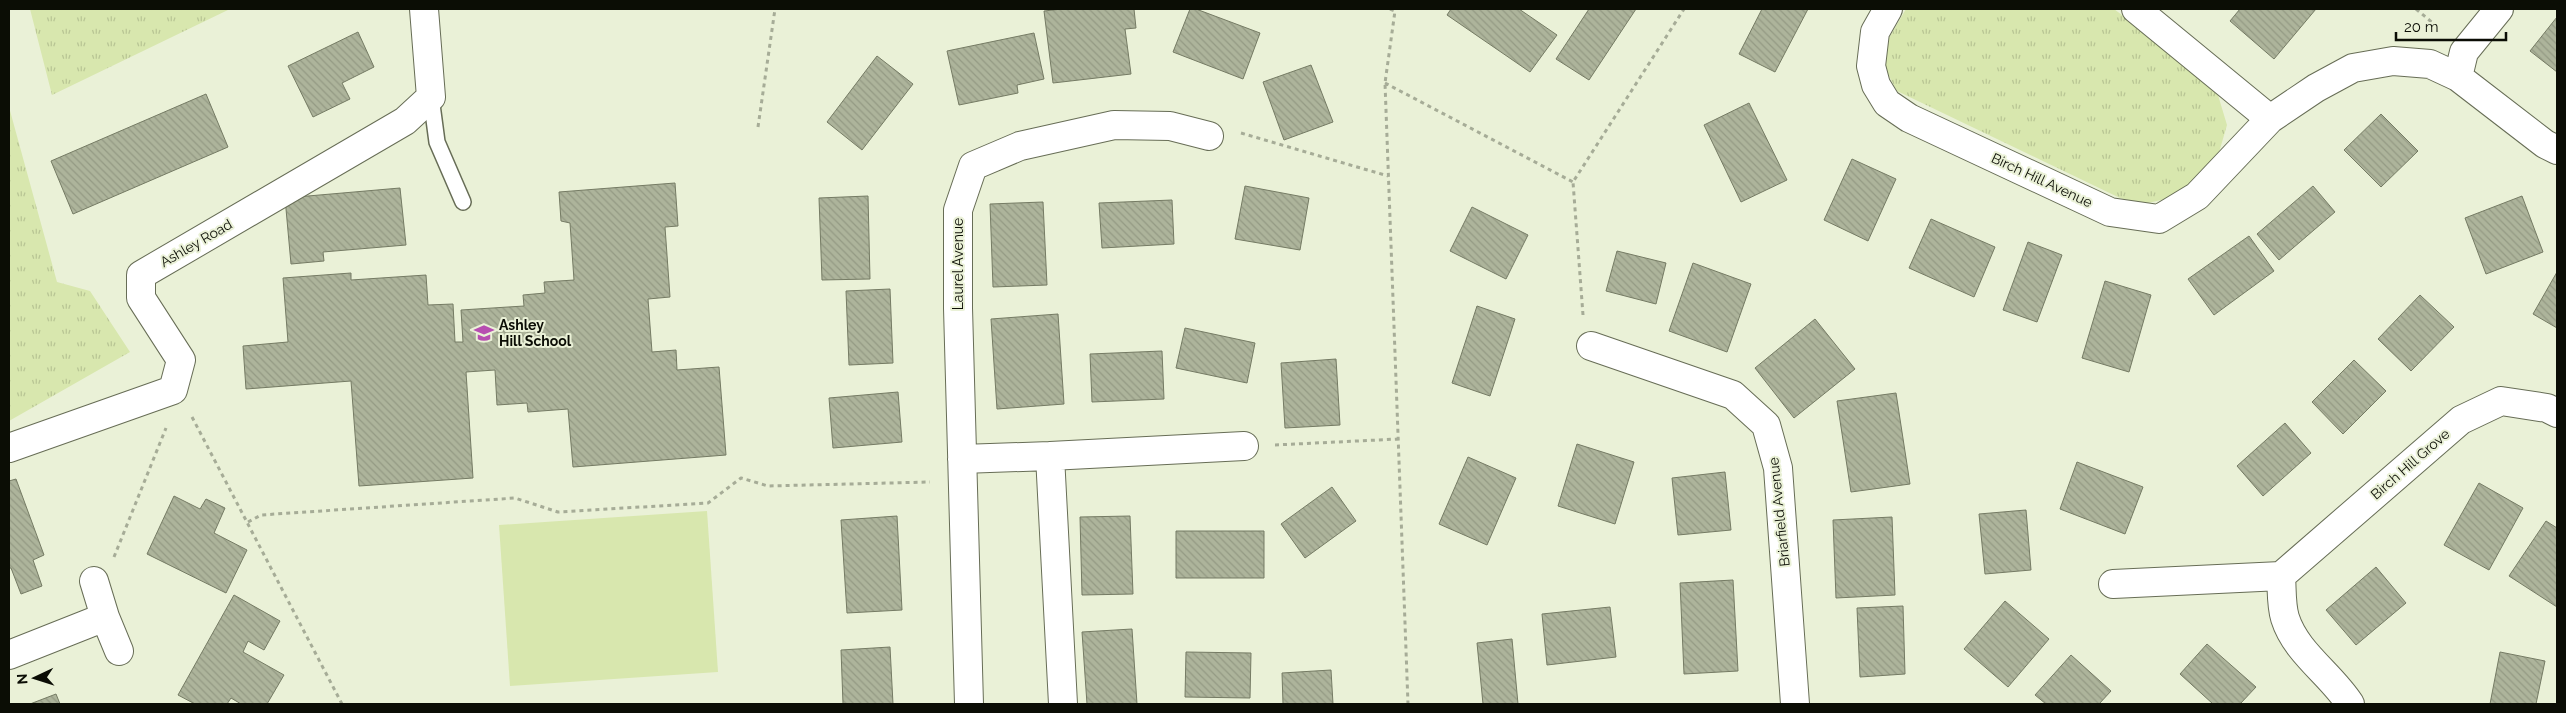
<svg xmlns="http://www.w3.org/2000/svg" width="2566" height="713" font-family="Raleway,sans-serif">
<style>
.grass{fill:url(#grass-tufts)}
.pitch{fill:#d8e7ae}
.building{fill:url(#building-back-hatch);stroke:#757b64}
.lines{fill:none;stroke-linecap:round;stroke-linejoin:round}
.lane-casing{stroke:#676d56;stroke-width:18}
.street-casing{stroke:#676d56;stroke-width:30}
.path{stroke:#a6ac97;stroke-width:3;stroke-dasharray:4 4;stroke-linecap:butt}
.lane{stroke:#fff;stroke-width:15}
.street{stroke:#fff;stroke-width:28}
.labels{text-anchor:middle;stroke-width:4;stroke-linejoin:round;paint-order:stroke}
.street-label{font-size:14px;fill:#0b0d05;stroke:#eaf1d7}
.poi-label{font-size:14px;font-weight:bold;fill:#0b0d05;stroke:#eaf1d7;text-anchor:start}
</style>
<defs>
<pattern id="grass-tufts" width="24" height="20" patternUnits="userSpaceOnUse" patternTransform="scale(1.25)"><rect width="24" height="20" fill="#d8e7ae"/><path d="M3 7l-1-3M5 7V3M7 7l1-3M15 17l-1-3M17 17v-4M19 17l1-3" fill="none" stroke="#b8c594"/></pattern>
<pattern id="building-back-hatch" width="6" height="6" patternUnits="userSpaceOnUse" patternTransform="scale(1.25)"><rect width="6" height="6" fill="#adb49b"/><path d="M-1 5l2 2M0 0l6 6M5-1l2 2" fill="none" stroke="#949a84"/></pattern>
</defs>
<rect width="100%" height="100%" fill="#eaf1d7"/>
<!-- grass -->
<path class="grass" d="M30,9H230L52,95Z
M1906,9H2114L2167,49L2218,95L2227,125L2218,156L2192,183L2166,199L2143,204L2120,198L1897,91L1884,67L1889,38Z
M9,107L57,282L90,291L130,352L9,421Z"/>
<!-- pitch -->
<path class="pitch" d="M707,511L718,672L510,686L499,525Z"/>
<!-- building -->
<path class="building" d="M1062,9H1134L1136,28L1125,29L1131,74L1053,83L1044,11Z
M1190,9H1196L1260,33L1243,79L1173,52Z
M1451,9H1519L1557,35L1530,72L1447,15Z
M1589,9H1636L1589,80L1556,59Z
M1762,9H1808L1775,72L1739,54Z
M2240,9H2316L2274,59L2230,21Z
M2557,17V72L2530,51Z
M358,32L374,67L342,83L350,99L313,117L288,66Z
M1034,33L1044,79L1017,85L1018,93L959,105L947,51Z
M877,56L913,84L862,150L827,122Z
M1311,65L1333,122L1284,140L1263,82Z
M206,94L228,147L73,214L51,161Z
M1749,103L1787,180L1741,202L1704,125Z
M2381,114L2418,151L2381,187L2344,150Z
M1852,159L1896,179L1868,241L1824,220Z
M675,183L678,226L665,227L670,297L648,299L652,352L676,350L677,370L719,367L726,455L573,467L568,409L528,412L527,403L497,405L495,370L466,372L473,478L359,486L351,381L246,389L243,346L288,342L283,278L351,273V280L426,275L428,305L453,304L455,342H463L461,310L524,306L523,295L545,293L544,282L574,280L570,223L561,221L559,192Z
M1245,186L1309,198L1300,250L1235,239Z
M2313,186L2335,212L2279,260L2257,234Z
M400,188L406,245L323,252L324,261L291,264L285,198Z
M868,196L870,279L822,280L819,198Z
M2522,196L2543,252L2486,274L2465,218Z
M1172,200L1174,244L1102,248L1099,203Z
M1043,202L1047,285L993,287L990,204Z
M1472,207L1528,235L1506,279L1450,251Z
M1931,219L1995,247L1974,297L1909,268Z
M2249,236L2274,271L2214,315L2188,279Z
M2028,242L2062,255L2037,322L2003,310Z
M1617,251L1666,263L1656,304L1606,291Z
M1693,263L1751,284L1727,352L1669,331Z
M2557,272V328L2533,314Z
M2105,281L2151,295L2129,372L2082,358Z
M890,289L893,363L849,365L846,291Z
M2420,295L2454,327L2411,371L2378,339Z
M1477,306L1515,319L1490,396L1452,383Z
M1058,314L1064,404L997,409L991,319Z
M1815,319L1855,369L1794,418L1755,368Z
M1185,328L1255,343L1247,383L1176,368Z
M1162,351L1164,399L1092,402L1090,354Z
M1336,359L1340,425L1285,428L1281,363Z
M2354,360L2386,391L2343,434L2312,402Z
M898,392L902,442L833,448L829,398Z
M1896,393L1910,484L1851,492L1837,401Z
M2285,423L2311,453L2263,496L2237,466Z
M1577,444L1634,462L1615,524L1558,506Z
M1468,457L1516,478L1487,545L1439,524Z
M2077,462L2143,487L2125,534L2060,509Z
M1725,472L1731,530L1678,535L1672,478Z
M16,479L44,555L33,560L42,586L21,594L11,568H9V481Z
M2479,483L2523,508L2489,570L2444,545Z
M1332,487L1356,521L1305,558L1281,524Z
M174,496L200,509L206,499L225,508L214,533L247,550L226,593L147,554Z
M2026,510L2031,570L1985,574L1979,514Z
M897,516L902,610L847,613L841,520Z
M1130,516L1133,594L1082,595L1080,517Z
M1892,517L1895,595L1836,598L1833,520Z
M2546,521L2557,528V607L2509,576Z
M1176,531H1264V578H1176Z
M2376,567L2406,603L2356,645L2326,610Z
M1733,580L1738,671L1684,674L1680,583Z
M234,595L280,621L264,650L248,641L243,652L284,675L267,704H241L231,698L227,704H195L178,695Z
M2005,601L2049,639L2008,687L1964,649Z
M1903,606L1905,674L1860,677L1857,608Z
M1610,607L1616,657L1547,665L1542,614Z
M1132,629L1137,704H1087L1082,632Z
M1512,639L1518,704H1483L1477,643Z
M2207,644L2256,687L2240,704H2213L2180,674Z
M890,647L893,704H843L841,650Z
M1186,652L1251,653L1250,698L1185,697Z
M2500,652L2545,661L2536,704H2490Z
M2071,655L2111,691L2099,704H2046L2035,695Z
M1331,670L1333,704H1283L1282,673Z
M56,694L60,704H30Z"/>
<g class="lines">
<defs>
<path id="lane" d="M431,97L437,142L463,202"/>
<path id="street" d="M1888,9L1875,32L1871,66L1876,85L1887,103L1909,118L2110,212L2159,219L2197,196L2270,119L2316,88L2353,68L2393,61L2430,64L2458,77L2545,144L2557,150
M2136,9L2270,119
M2458,77L2464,52L2499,9
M1591,346L1733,395L1766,425L1778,468L1795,704
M9,448L173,390L181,360L141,298V275L405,121L431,97L424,9
M1050,456L1244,446
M962,459L1050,456L1063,704
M2113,584L2281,576
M105,617L119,651
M9,655L105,617L94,581
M969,704L958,308V210L973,166L1020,146L1114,125L1170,126L1209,136
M2350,704C2331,674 2296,653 2285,618C2281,605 2282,589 2281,576L2461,420L2501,401L2547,408L2557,413"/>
</defs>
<!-- lane casing -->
<use href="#lane" class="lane-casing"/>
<!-- street casing -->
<use href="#street" class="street-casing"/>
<!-- path -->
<path class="path" d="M1390,9L1395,11L1385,83L1408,704
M2416,9L2440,29
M1385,83L1573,182
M758,127L775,9
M1241,133L1388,176
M1583,315L1573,182L1684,9
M192,417L342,704
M1275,445L1398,439
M248,522L261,515L515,498L558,512L708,503L741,478L768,486L930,482
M114,557L166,428"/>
<!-- lane -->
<use href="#lane" class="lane"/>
<!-- street -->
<use href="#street" class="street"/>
</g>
<!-- icons -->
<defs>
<symbol id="school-bare" viewBox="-9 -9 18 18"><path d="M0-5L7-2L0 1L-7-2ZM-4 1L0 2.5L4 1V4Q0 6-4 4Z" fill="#b74eb1" stroke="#eaf1d7" stroke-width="2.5" paint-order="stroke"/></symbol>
</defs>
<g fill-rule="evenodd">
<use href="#school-bare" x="470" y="319" width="28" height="28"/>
</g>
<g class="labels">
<!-- street labels -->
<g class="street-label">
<text transform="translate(2042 180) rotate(25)" y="5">Birch Hill Avenue</text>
<text transform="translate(196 243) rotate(-30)" y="5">Ashley Road</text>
<text transform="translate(958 264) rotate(-90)" y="5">Laurel Avenue</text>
<text transform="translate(2410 464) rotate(-41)" y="5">Birch Hill Grove</text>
<text transform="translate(1779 512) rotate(-96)" y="5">Briarfield Avenue</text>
</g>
<!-- poi labels -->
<g class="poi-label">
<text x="499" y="330">Ashley<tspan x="499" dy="16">Hill School</tspan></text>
</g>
</g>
<!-- border -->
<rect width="2566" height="713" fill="none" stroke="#0b0d05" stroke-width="20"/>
<!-- north arrow -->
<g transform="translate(35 678) rotate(266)" stroke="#eaf1d7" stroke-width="4" paint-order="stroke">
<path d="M0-4L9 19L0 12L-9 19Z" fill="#0b0d05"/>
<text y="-8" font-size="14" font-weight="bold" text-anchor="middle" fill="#0b0d05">N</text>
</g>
<!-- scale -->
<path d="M2396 32v8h110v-8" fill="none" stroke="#0b0d05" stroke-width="2.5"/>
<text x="2404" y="32" font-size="15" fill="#0b0d05" stroke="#eaf1d7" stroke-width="4" paint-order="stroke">20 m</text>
</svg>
